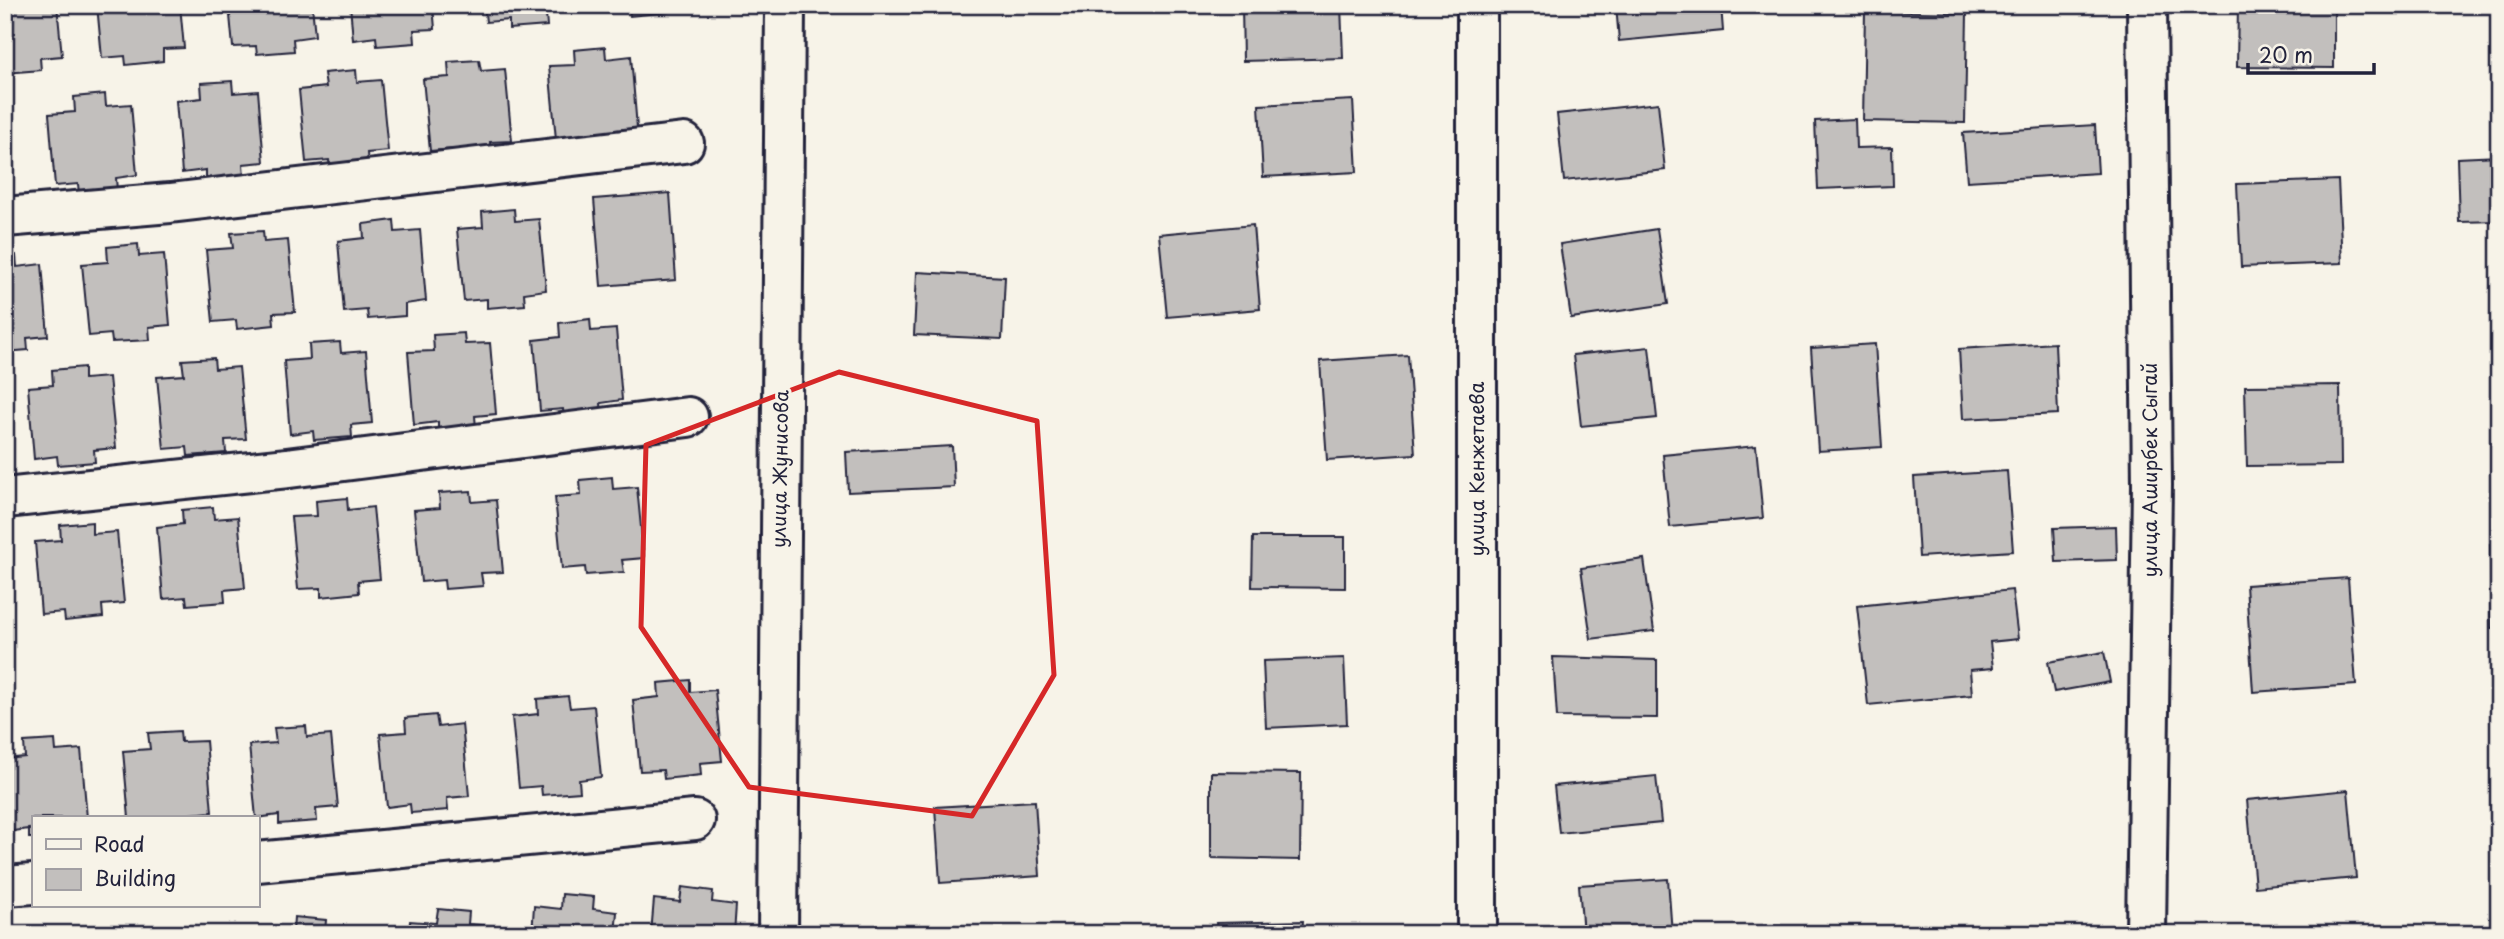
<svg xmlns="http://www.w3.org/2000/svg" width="2504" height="939" font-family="'Playpen Sans',sans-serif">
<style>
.building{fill:#c2bfbd;stroke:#22223b;stroke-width:2}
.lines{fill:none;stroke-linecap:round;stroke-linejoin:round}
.street-casing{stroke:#22223b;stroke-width:44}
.street{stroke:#f7f3e8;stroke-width:38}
.marked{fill:none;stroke:#d62828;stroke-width:5;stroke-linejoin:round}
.labels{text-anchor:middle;stroke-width:6;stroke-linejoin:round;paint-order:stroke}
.street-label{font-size:19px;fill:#22223b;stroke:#f7f3e8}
</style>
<rect width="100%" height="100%" fill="#f7f3e8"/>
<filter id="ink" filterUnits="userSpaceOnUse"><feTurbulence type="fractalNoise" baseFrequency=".0143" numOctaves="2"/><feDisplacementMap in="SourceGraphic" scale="14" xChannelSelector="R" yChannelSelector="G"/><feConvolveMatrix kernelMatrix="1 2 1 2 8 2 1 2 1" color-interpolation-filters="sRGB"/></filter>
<g filter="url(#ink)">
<!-- building -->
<path class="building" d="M5,5H57L62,56L40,58L41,70L5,73Z
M97,5H180L184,48L163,49V61L126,65L125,56L102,58Z
M229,5H312L315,36L293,39L294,51L257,54L256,46L233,47Z
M350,5H433L435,29L414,30L415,43L377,46L376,37L353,40Z
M484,5H566L567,12L546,14L547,26L509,29V20L486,22Z
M606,5H667L668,12L630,16L629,7L606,8Z
M1242,5H1341L1343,58L1243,61Z
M1616,5H1721L1723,31L1619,41Z
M2238,5H2334V68L2237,67Z
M1865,11L1967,13L1965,123L1863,121Z
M605,47L606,59L631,56L637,128L616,130L617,142L556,139L549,66L575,65L574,50Z
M479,60L481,71L505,69L512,141L490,142L491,155L454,158L453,149L430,151L423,79L449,77L448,62Z
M356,70L357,82L381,80L388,151L367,153L368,165L330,169L329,160L306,162L299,90L326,87L324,73Z
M232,81L233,93L258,91L264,162L243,164L244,176L206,179V170L182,173L176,101L202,98L201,83Z
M105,94L106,106L131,104L137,175L116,178L117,190L79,193L78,184L55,186L49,114L75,112L74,97Z
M1353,100L1357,172L1263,177L1259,105Z
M1658,103L1665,170L1564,181L1557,114Z
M5,114L11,176L5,177Z
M1855,119L1856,148L1892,147L1893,186L1818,189L1815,121Z
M2095,125L2098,173L1967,181L1963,133Z
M2499,156V221L2459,222L2457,158Z
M2338,180L2342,263L2241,267L2237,184Z
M670,193L676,280L601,286L594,199Z
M514,209L515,221L539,219L546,290L524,293L525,305L487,308V299L464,301L457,229L483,227L482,212Z
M394,220L395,232L420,230L426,301L405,304V316L368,319L367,310L344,312L338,241L364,238L363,224Z
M1253,225L1260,309L1167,317L1159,234Z
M1657,229L1668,304L1571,318L1560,244Z
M263,231L264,242L288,240L295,312L273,313L274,325L237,329L236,320L213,322L206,250L233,248L231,233Z
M138,244L139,256L164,254L170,325L149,327L150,340L112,342L111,334L89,336L82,264L108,262L107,247Z
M16,255L17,267L42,264L48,336L27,338L28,350L5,352V256Z
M917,272L1005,277L1002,339L914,335Z
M590,319L591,331L616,329L622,400L601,403L602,415L564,418L563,409L540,411L534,340L560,337L559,323Z
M464,333L465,344L490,343L496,414L475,416L476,428L438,431V422L414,425L408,352L434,351L433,335Z
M340,342L341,353L366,351L372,423L351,425L352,437L314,440L313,431L290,434L284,361L310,359L309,344Z
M2055,343L2058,414L1963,419L1959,349Z
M1875,344L1882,447L1818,451L1811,348Z
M1649,347L1657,418L1581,426L1573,355Z
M1408,355L1415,454L1327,460L1320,361Z
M214,358L215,369L239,367L246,439L225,440L226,453L188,456L187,447L164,449L157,377L184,375L182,360Z
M84,367V379L109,377L116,448L94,450L95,462L58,465L57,456L34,459L28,387L53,385L52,370Z
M2340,385L2341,465L2247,466L2245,386Z
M952,446L954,487L848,492L846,452Z
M1756,446L1763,518L1670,527L1663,455Z
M2007,471L2013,551L1919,557L1914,477Z
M612,477L613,489L637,487L644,558L622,560L624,572L586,575L585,567L562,569L555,497L581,495L580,480Z
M471,491L472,502L496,500L503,572L481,573L483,586L445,589L444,580L421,582L414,510L440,508L439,493Z
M347,498L348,510L373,507L380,579L358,581L359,593L321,597V588L298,589L291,517L317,516L316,501Z
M213,507L214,519L238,517L245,588L224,590L225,602L187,605L186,597L163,599L157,527L183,524L182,510Z
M92,522V534L117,532L124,603L102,605L103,617L65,621L64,612L41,614L35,542L61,540L60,525Z
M2116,526L2117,560L2056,562L2054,528Z
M1253,537H1345V588L1252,587Z
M2490,544H2499V628H2491Z
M1644,559L1654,631L1591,639L1581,568Z
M2348,578L2356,685L2253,692L2246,585Z
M2012,590L2018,639L1990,642L1993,668L1970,670L1972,695L1868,705L1857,606Z
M2104,652L2110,682L2054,692L2048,662Z
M1553,657L1657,660V718L1557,717Z
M1344,658L1347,724L1266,728L1263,661Z
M690,680V692L715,690L722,761L700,763L701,775L664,779L663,770L640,771L633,700L659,697L658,683Z
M568,696L570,708L594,706L601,777L579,780L580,792L542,795L541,786L519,788L512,717L538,714L537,699Z
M436,715L438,727L462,724L469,796L447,798L448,810L411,813L410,804L387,807L380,734L406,732L405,718Z
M306,726L307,737L331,735L338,807L316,809L317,821L279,824V815L256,818L249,745L276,743L274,728Z
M180,731L181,742L206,741L212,812L190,814L191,818H129L123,751L150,749L148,733Z
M55,740L56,751L81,749L87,818H33V838H29V829L5,832V759L25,757L24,742Z
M1211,772L1301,773L1300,860L1211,858Z
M1656,776L1661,823L1559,833L1554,786Z
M2348,790L2356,878L2255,887L2247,800Z
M1035,801L1040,876L940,883L935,807Z
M1668,879L1672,934H1583L1579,885Z
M682,887L713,891L712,902L736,905L734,934H651L654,899L680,902Z
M562,894L594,897L593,909L617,912L615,934H532L534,906L561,909Z
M438,909L469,912L468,924L493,926L492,934H409L410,921L436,923Z
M294,917L326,920L325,932L341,934H266L267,929L293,931Z
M1303,921L1302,934H1217L1216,923Z"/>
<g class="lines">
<defs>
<path id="street" d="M5,217L170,203L684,143
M5,498L288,468L688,417
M257,862L695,820
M5,886L33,884
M778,934L785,5
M1477,934V5
M2146,934L2152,485L2147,5"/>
</defs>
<!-- street casing -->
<use href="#street" class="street-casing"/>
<!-- street -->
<use href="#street" class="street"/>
</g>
</g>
<!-- marked area -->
<path class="marked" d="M839,372L1037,421L1054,675L972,816L749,787L641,627L646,445Z"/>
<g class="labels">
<!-- street labels -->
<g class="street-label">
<text transform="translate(780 469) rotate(-89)" y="7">улица Жунисова</text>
<text transform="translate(1477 469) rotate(-90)" y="7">улица Кенжетаева</text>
<text transform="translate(2150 470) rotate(-90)" y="7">улица Аширбек Сыгай</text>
</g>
</g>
<!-- margin -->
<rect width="2504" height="939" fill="none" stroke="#f7f3e8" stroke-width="28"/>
<rect x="14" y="14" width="2476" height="911" fill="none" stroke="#22223b" stroke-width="2.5" filter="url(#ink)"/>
<!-- legend -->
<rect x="32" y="816" width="228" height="91" fill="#f7f3e8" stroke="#a29fa3" stroke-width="2"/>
<rect x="46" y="839" width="35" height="10" fill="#f7f3e8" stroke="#a29fa3" stroke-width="2"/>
<text x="94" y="852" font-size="21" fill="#22223b">Road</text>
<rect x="46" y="869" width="35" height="21" fill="#c2bfbd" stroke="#a29fa3" stroke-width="2"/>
<text x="94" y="886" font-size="21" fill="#22223b">Building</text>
<!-- scale -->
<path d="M2248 63v10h126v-10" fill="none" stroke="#22223b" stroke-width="3.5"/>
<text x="2259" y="63" font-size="21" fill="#22223b" stroke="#f7f3e8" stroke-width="5" paint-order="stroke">20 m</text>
</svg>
